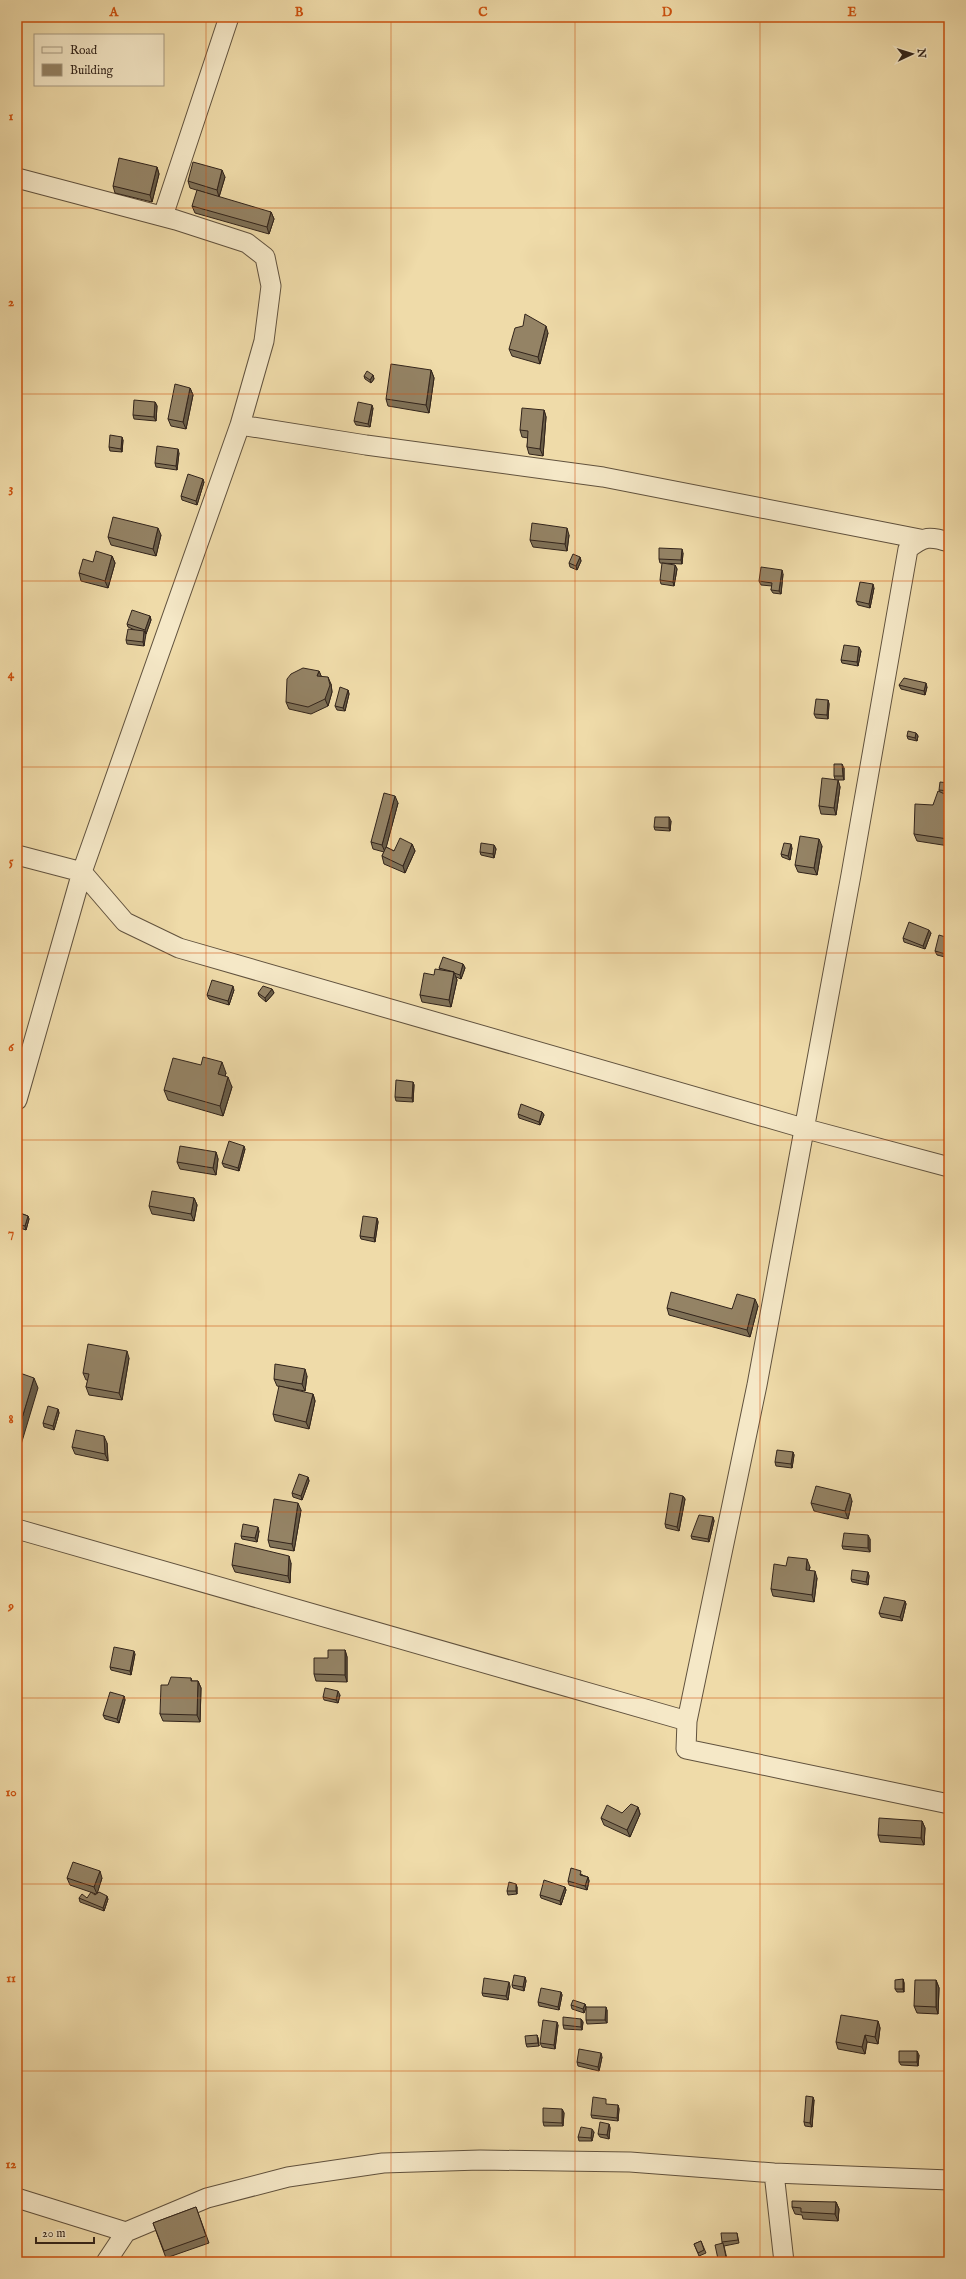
<svg xmlns="http://www.w3.org/2000/svg" width="966" height="2279" font-family="'IM FELL English',serif">
<style>
.lines{fill:none;stroke-linecap:round;stroke-linejoin:round}
.street-casing{stroke:#61523e;stroke-width:21}
.street{stroke:#f5e8c7;stroke-width:19}
.wall{fill:#7f7157;stroke:#32241b}
.shaded-wall{fill:#685c47;stroke:#32241b}
.building{fill:#948365;stroke:#32241b}
.grid{fill:none;stroke:#cd510e;stroke-width:1;stroke-opacity:0.55}
.neatline{fill:none;stroke:#cd510e;stroke-width:1.5}
.grid-label{font-size:13px;text-anchor:middle;font-weight:bold;fill:#cd510e}
</style>
<rect width="100%" height="100%" fill="#efdba9"/>
<filter id="stains"><feTurbulence type="fractalNoise" baseFrequency=".005" numOctaves="4"/><feColorMatrix values="0 0 0 0 .2 0 0 0 0 .09 0 0 0 0 .02 0 0 0 .5 -.17"/></filter>
<radialGradient id="worn" r=".72"><stop offset=".6" stop-color="#630" stop-opacity="0"/><stop offset="1" stop-color="#630" stop-opacity=".3"/></radialGradient>
<g class="lines">
<defs>
<path id="street" d="M17,178L176,220L247,243L265,257L271,286L264,341L240,425
M163,216L229,17
M949,542C930,536 924,536 908,549L851,875L757,1385L687,1721L686,1749L949,1804
M17,855L82,872L125,922L179,948L803,1128L949,1167
M17,1100L82,872L240,425L366,445L603,477L920,539
M17,1529L687,1721
M774,2173L784,2262
M17,2198L126,2232
M106,2262L126,2232L207,2198L288,2177L383,2163L480,2160L630,2162L774,2173L949,2180"/>
</defs>
<!-- street casing -->
<use href="#street" class="street-casing"/>
<!-- street -->
<use href="#street" class="street"/>
</g>
<!-- wall -->
<path class="wall" d="M157,167L159,174L152,202L115,193L113,186Z
M225,177L219,197L190,188L188,181Z
M192,206L271,212L274,219L269,234L195,213Z
M548,333L540,364L512,356L509,349Z
M431,370L434,378L429,413L388,406L386,399Z
M373,375L374,379L371,383L365,379L364,376Z
M190,388L193,395L186,429L171,426L168,419Z
M155,402L157,406L156,421L134,419L133,415Z
M373,408L370,427L356,425L354,421Z
M544,410L546,417L543,456L529,454L527,447L528,438L522,437L520,430Z
M123,440L122,452L110,451L109,447Z
M179,453L177,470L156,467L155,463Z
M204,482L197,505L182,500L181,496Z
M161,535L156,556L111,545L108,537Z
M569,535L567,551L533,547L530,540Z
M683,553L682,564L660,563L659,559Z
M112,556L115,563L108,588L81,581L79,573Z
M580,557L581,561L577,570L570,567L569,563Z
M675,565L677,569L674,586L661,584L660,580Z
M783,574L781,594L773,593L771,590L772,586L761,585L759,581Z
M874,588L870,608L858,605L856,601Z
M150,616L151,620L146,634L145,633L144,646L127,644L126,640L135,630L128,627L127,624Z
M861,651L858,666L842,663L841,660Z
M319,671L321,676L331,684L332,692L328,706L311,714L289,709L286,702Z
M899,685L927,687L925,695L901,689Z
M348,690L349,694L345,711L337,710L335,706Z
M828,700L829,704L828,719L816,718L814,714Z
M916,733L918,736L917,741L908,739L907,736Z
M844,768V780H838L840,787L836,815L821,814L819,806L835,779L834,776Z
M949,783V794H945L949,796V846L917,841L914,834L933,805L940,792L939,790Z
M398,803L386,847L394,851L412,844L415,851L405,873L384,864L382,856L384,852L373,849L371,842Z
M671,821L670,831L655,830L654,827Z
M494,845L496,849L494,858L481,855L480,852Z
M822,846L817,875L798,872L795,865Z
M792,848L790,860L782,857L781,854Z
M931,933L925,949L904,942L903,938Z
M949,938V958L937,955L935,951Z
M463,964L465,968L461,979L456,977L457,980L451,1007L422,1002L420,995L434,975L440,970L439,968Z
M272,989L274,993L266,1002L259,996L258,993Z
M234,990L229,1005L209,999L207,995Z
M226,1073L225,1076L232,1087L223,1116L168,1100L164,1090Z
M413,1082L414,1085L413,1102L396,1101L395,1097Z
M542,1112L544,1115L540,1125L519,1118L518,1114Z
M245,1149L239,1171L224,1167L222,1163Z
M216,1152L218,1159L216,1175L180,1169L177,1162Z
M194,1198L197,1205L194,1221L152,1214L149,1206Z
M17,1212L28,1216L29,1219L26,1230L17,1227Z
M377,1218L378,1222L375,1242L361,1239L360,1236Z
M758,1306L750,1337L669,1315L667,1308L732,1309Z
M129,1358L122,1400L89,1395L86,1387L88,1380H86L83,1373Z
M307,1376L305,1391L277,1386L274,1379Z
M313,1394L315,1401L309,1429L275,1421L273,1414Z
M58,1409L59,1413L54,1430L44,1427L43,1423Z
M107,1443L108,1461L75,1454L72,1447Z
M793,1452L794,1455L792,1468L776,1466L775,1462Z
M308,1477L309,1481L302,1500L293,1497L292,1493Z
M683,1496L685,1499L679,1531L666,1528L665,1524Z
M852,1501L848,1519L814,1511L811,1503Z
M301,1510L294,1551L270,1547L268,1540Z
M713,1517L714,1521L709,1542L692,1539L691,1536Z
M259,1531L257,1542L242,1539L241,1536Z
M870,1539V1552L843,1549L842,1546Z
M291,1563L290,1583L235,1572L232,1565Z
M786,1566L810,1567L809,1570L817,1578L814,1602L773,1596L771,1589Z
M868,1572L869,1576L868,1585L852,1582L851,1579Z
M905,1601L906,1604L902,1621L881,1617L879,1613Z
M345,1650L347,1657V1682L316,1681L314,1674L328,1658Z
M135,1654L131,1675L111,1670L110,1667Z
M191,1678L192,1681H198L201,1688L200,1722L163,1721L160,1714L168,1685Z
M340,1695L338,1703L324,1700L323,1697Z
M124,1696L125,1700L119,1723L105,1719L103,1715Z
M638,1807L640,1814L630,1837L604,1825L601,1818L622,1813Z
M922,1821L925,1828L924,1845L880,1842L878,1835Z
M582,1874V1875L588,1877L589,1881L587,1890L569,1885L568,1881Z
M67,1878H102L97,1893L108,1899L104,1911L80,1902L79,1898H87L95,1895L96,1894L70,1885Z
M517,1887V1894L508,1895L507,1891Z
M565,1887L566,1890L561,1905L541,1898L540,1895Z
M525,1977L526,1981L524,1991L513,1988L512,1985Z
M903,1979L904,1983V1992H897L895,1989Z
M936,1980L939,1988L938,2014L917,2013L914,2006Z
M510,1986L508,2000L483,1996L482,1993Z
M561,1992L562,1995L559,2010L539,2006L538,2002Z
M585,2004L586,2007L584,2013L572,2009L571,2005Z
M607,2010V2023L587,2024L586,2020Z
M581,2019L583,2022L582,2030L564,2029L563,2025Z
M878,2021L880,2028L878,2044L867,2042L865,2054L838,2049L836,2042Z
M558,2025L555,2049L542,2047L540,2043Z
M537,2035L538,2038L539,2046L527,2047L526,2044Z
M919,2055L918,2066L901,2065L899,2062Z
M602,2057L599,2071L578,2066L577,2062Z
M814,2100L812,2127L805,2126L804,2122Z
M618,2105L619,2109L618,2121L592,2118L591,2115Z
M562,2109L564,2113L563,2126H544L543,2122Z
M609,2124L610,2128L609,2139L600,2137L598,2134Z
M594,2132L592,2141H579L578,2137Z
M836,2202L839,2209L838,2221L803,2219L802,2215L795,2214L792,2207Z
M196,2207L209,2243L166,2258L153,2223Z
M737,2233L739,2243L724,2246L727,2259L748,2262H719L718,2259L722,2243V2242Z
M701,2241L706,2253L699,2256L694,2244Z"/>
<!-- shaded-wall -->
<path class="shaded-wall" d="M157,167L159,174L152,202L150,195Z
M222,170L225,177L219,197L217,190Z
M271,212L274,219L269,234L267,227Z
M546,326L548,333L540,364L538,357Z
M431,370L434,378L429,413L426,405Z
M373,375L374,379L371,383L370,380Z
M190,388L193,395L186,429L183,422Z
M155,402L157,406L156,421L154,417Z
M372,405L373,408L370,427L368,424Z
M544,410L546,417L543,456L540,449Z
M122,437L123,440L122,452L121,449Z
M178,449L179,453L177,470L176,466Z
M203,479L204,482L197,505L196,501Z
M158,528L161,535L156,556L153,549Z
M567,528L569,535L567,551L565,544Z
M682,549L683,553L682,564L681,560Z
M112,556L115,563L108,588L105,581Z
M580,557L581,561L577,570L576,566Z
M675,565L677,569L674,586L673,582Z
M782,570L783,574L781,594L779,591Z
M873,584L874,588L870,608L869,604Z
M150,616L151,620L146,634L145,630Z
M144,631L146,634L144,646L143,642Z
M859,647L861,651L858,666L857,662Z
M319,671L322,678L317,676Z
M328,677L331,684L332,692L328,706L325,699Z
M926,683L927,687L925,695L924,691Z
M348,690L349,694L345,711L343,708Z
M828,700L829,704L828,719L827,715Z
M916,733L918,736L917,741L915,738Z
M842,764L844,768V780L843,776Z
M838,780L840,787L836,815L834,808Z
M395,796L398,803L385,852L382,845Z
M669,817L671,821L670,831L669,828Z
M819,839L822,846L817,875L814,868Z
M412,844L415,851L405,873L403,866Z
M791,844L792,848L790,860L788,856Z
M494,845L496,849L494,858L493,854Z
M929,930L931,933L925,949L923,946Z
M463,964L465,968L461,979L460,975Z
M454,972L457,980L451,1007L449,1000Z
M233,986L234,990L229,1005L228,1001Z
M272,989L274,993L266,1002L265,998Z
M222,1062L226,1073L222,1085L218,1074Z
M228,1077L232,1087L223,1116L220,1106Z
M413,1082L414,1085L413,1102L412,1098Z
M542,1112L544,1115L540,1125L539,1122Z
M244,1146L245,1149L239,1171L238,1168Z
M216,1152L218,1159L216,1175L213,1168Z
M194,1198L197,1205L194,1221L191,1214Z
M28,1216L29,1219L26,1230L25,1226Z
M377,1218L378,1222L375,1242L374,1238Z
M755,1299L758,1306L750,1337L747,1330Z
M127,1351L129,1358L122,1400L119,1393Z
M305,1369L307,1376L305,1391L302,1384Z
M34,1378L38,1388L17,1458V1435Z
M313,1394L315,1401L309,1429L306,1422Z
M58,1409L59,1413L54,1430L53,1426Z
M104,1436L107,1443L108,1461L105,1454Z
M793,1452L794,1455L792,1468L791,1464Z
M308,1477L309,1481L302,1500L301,1496Z
M850,1494L852,1501L848,1519L845,1511Z
M683,1496L685,1499L679,1531L677,1527Z
M298,1503L301,1510L294,1551L292,1544Z
M713,1517L714,1521L709,1542L708,1539Z
M258,1527L259,1531L257,1542L255,1538Z
M868,1535L870,1539V1552L868,1548Z
M289,1556L291,1563L290,1583L288,1576Z
M807,1559L810,1567L808,1577L806,1570Z
M815,1571L817,1578L814,1602L812,1595Z
M868,1572L869,1576L868,1585L866,1582Z
M905,1601L906,1604L902,1621L900,1617Z
M345,1650L347,1657V1682L345,1675Z
M134,1651L135,1654L131,1675L130,1671Z
M198,1681L201,1688L200,1722L197,1715Z
M338,1691L340,1695L338,1703L336,1700Z
M124,1696L125,1700L119,1723L117,1719Z
M638,1807L640,1814L630,1837L627,1830Z
M922,1821L925,1828L924,1845L921,1838Z
M100,1871L102,1878L97,1894L94,1887Z
M588,1877L589,1881L587,1890L585,1886Z
M516,1884L517,1887V1894L516,1891Z
M565,1887L566,1890L561,1905L560,1901Z
M107,1896L108,1899L104,1911L103,1908Z
M525,1977L526,1981L524,1991L523,1987Z
M903,1979L904,1983V1992L903,1989Z
M936,1980L939,1988L938,2014L936,2007Z
M509,1982L510,1986L508,2000L506,1996Z
M561,1992L562,1995L559,2010L558,2007Z
M585,2004L586,2007L584,2013L583,2009Z
M606,2007L607,2010V2023L605,2020Z
M581,2019L583,2022L582,2030L581,2027Z
M878,2021L880,2028L878,2044L875,2037Z
M557,2022L558,2025L555,2049L554,2045Z
M537,2035L538,2038L539,2046L538,2043Z
M865,2035L867,2042L865,2054L862,2047Z
M917,2051L919,2055L918,2066L917,2062Z
M601,2053L602,2057L599,2071L598,2067Z
M813,2097L814,2100L812,2127L810,2123Z
M618,2105L619,2109L618,2121L617,2118Z
M562,2109L564,2113L563,2126L562,2123Z
M609,2124L610,2128L609,2139L607,2135Z
M592,2129L594,2132L592,2141L591,2138Z
M836,2202L839,2209L838,2221L835,2214Z"/>
<!-- building -->
<path class="building" d="M119,158L157,167L150,195L113,186Z
M193,162L222,170L217,190L188,181Z
M197,190L271,212L267,227L192,206Z
M525,314L546,326L538,357L509,349L515,328L523,326Z
M391,364L431,370L426,405L386,399Z
M367,371L373,375L370,380L364,376Z
M175,384L190,388L183,422L168,419Z
M134,400L155,402L154,417L133,415Z
M358,402L372,405L368,424L354,421Z
M522,408L544,410L540,449L527,447L528,431L520,430Z
M110,435L122,437L121,449L109,447Z
M157,446L178,449L176,466L155,463Z
M188,474L203,479L196,501L181,496Z
M113,517L158,528L153,549L108,537Z
M532,523L567,528L565,544L530,540Z
M659,548L682,549L681,560L659,559Z
M96,551L112,556L105,581L79,573L83,559L93,562Z
M573,554L580,557L576,566L569,563Z
M662,563L675,565L673,582L660,580Z
M761,567L782,570L779,591L771,590L772,583L759,581Z
M860,582L873,584L869,604L856,601Z
M132,610L150,616L145,630L127,624Z
M128,629L144,631L143,642L126,640Z
M844,645L859,647L857,662L841,660Z
M303,668L319,671L317,676L328,677L330,685L325,699L308,707L286,702L287,679L291,674Z
M904,678L926,683L924,691L899,685Z
M340,687L348,690L343,708L335,706Z
M816,699L828,700L827,715L814,714Z
M908,731L916,733L915,738L907,736Z
M834,764H842L843,776H834Z
M822,778L838,780L834,808L819,806Z
M940,782L949,783V791L939,790Z
M938,791L949,796V836L948,839L914,834L915,804L933,805Z
M384,793L395,796L382,845L371,842Z
M655,817H669V828L654,827Z
M800,836L819,839L814,868L795,865Z
M400,838L412,844L403,866L382,856L386,847L394,851Z
M481,843L494,845L493,854L480,852Z
M784,843L791,844L788,856L781,854Z
M909,922L929,930L923,946L903,938Z
M939,935L949,938V955L935,951Z
M443,957L463,964L460,975L454,973V972L439,968Z
M435,969L454,972L449,1000L420,995L424,973L434,975Z
M212,980L233,986L228,1001L207,995Z
M263,986L272,989L265,998L258,993Z
M203,1057L222,1062L218,1074L228,1077L220,1106L164,1090L173,1058L201,1065Z
M396,1080L413,1082L412,1098L395,1097Z
M521,1104L542,1112L539,1122L518,1114Z
M229,1141L244,1146L238,1168L222,1163Z
M180,1146L216,1152L213,1168L177,1162Z
M152,1191L194,1198L191,1214L149,1206Z
M17,1212L28,1216L25,1226L17,1224Z
M363,1216L377,1218L374,1238L360,1236Z
M671,1292L732,1309L737,1294L755,1299L747,1330L667,1308Z
M88,1344L127,1351L119,1393L86,1387L89,1374L83,1373Z
M275,1364L305,1369L302,1384L274,1379Z
M17,1372L34,1378L17,1435Z
M279,1386L313,1394L306,1422L273,1414Z
M48,1406L58,1409L53,1426L43,1423Z
M76,1430L104,1436L105,1454L72,1447Z
M777,1450L793,1452L791,1464L775,1462Z
M299,1474L308,1477L301,1496L292,1493Z
M816,1486L850,1494L845,1511L811,1503Z
M670,1493L683,1496L677,1527L665,1524Z
M274,1499L298,1503L292,1544L268,1540Z
M699,1515L713,1517L708,1539L691,1536Z
M243,1524L258,1527L255,1538L241,1536Z
M844,1533L868,1535V1548L842,1546Z
M235,1543L289,1556L288,1576L232,1565Z
M788,1557L807,1559L806,1570L815,1571L812,1595L771,1589L774,1564L786,1566Z
M852,1570L868,1572L866,1582L851,1579Z
M884,1597L905,1601L900,1617L879,1613Z
M114,1647L134,1651L130,1671L110,1667Z
M328,1650H345V1675L314,1674V1658H328Z
M171,1677L191,1678V1681H198L197,1715L160,1714L161,1685H168Z
M325,1688L338,1691L336,1700L323,1697Z
M110,1692L124,1696L117,1719L103,1715Z
M631,1804L638,1807L627,1830L601,1818L607,1805L622,1813Z
M879,1818L922,1821L921,1838L878,1835Z
M73,1862L100,1871L94,1887L67,1878Z
M571,1868L581,1871L580,1875L588,1877L585,1886L568,1881Z
M544,1880L565,1887L560,1901L540,1895Z
M509,1882L516,1884V1891H507Z
M91,1892L95,1895L99,1892L107,1896L103,1908L79,1898L82,1894L87,1898Z
M514,1975L525,1977L523,1987L512,1985Z
M484,1978L509,1982L506,1996L482,1993Z
M903,1979V1989H895V1980Z
M915,1980H936V2007L914,2006Z
M541,1988L561,1992L558,2007L538,2002Z
M573,2000L585,2004L583,2009L571,2005Z
M586,2007H606L605,2020H586Z
M841,2015L878,2021L875,2037L865,2035L862,2047L836,2042Z
M563,2017L581,2019V2027L563,2025Z
M543,2020L557,2022L554,2045L540,2043Z
M537,2035L538,2043L526,2044L525,2036Z
M579,2049L601,2053L598,2067L577,2062Z
M899,2051H917V2062H899Z
M806,2096L813,2097L810,2123L804,2122Z
M593,2097L606,2099V2104L618,2105L617,2118L591,2115Z
M543,2108L562,2109V2123L543,2122Z
M600,2122L609,2124L607,2135L598,2134Z
M581,2127L592,2129L591,2138L578,2137Z
M792,2201L836,2202L835,2214L801,2212V2208L792,2207Z
M196,2207L206,2236L164,2251L153,2223Z
M721,2233H737L738,2240L722,2242Z
M701,2241L704,2250L698,2253L694,2244Z
M723,2243L726,2257L718,2259L715,2245Z
M279,2257L283,2262H274Z
M721,2259L748,2262H721Z"/>
<!-- grid -->
<path class="grid" d="M206,17V2262M391,17V2262M575,17V2262M760,17V2262M17,208H949M17,394H949M17,581H949M17,767H949M17,953H949M17,1140H949M17,1326H949M17,1512H949M17,1698H949M17,1884H949M17,2071H949"/>
<!-- margin -->
<rect width="966" height="2279" fill="none" stroke="#efdba9" stroke-width="44"/>
<!-- legend -->
<rect x="34" y="34" width="130" height="52" fill="#f5e8c7" stroke="#a79a82"/>
<rect x="42" y="47" width="20" height="6" fill="#f5e8c7" stroke="#a79a82"/>
<text x="70" y="54" font-size="12" fill="#32241b">Road</text>
<rect x="42" y="64" width="20" height="12" fill="#948365" stroke="#a79a82"/>
<text x="70" y="74" font-size="12" fill="#32241b">Building</text>
<!-- north arrow -->
<g transform="translate(912 54) rotate(86)" stroke="#f5e8c7" stroke-width="3" paint-order="stroke">
<path d="M0-3L7 15L0 10L-7 15Z" fill="#32241b"/>
<text y="-6" font-size="11" font-weight="bold" text-anchor="middle" fill="#32241b">N</text>
</g>
<!-- scale -->
<path d="M36 2237v6h58v-6" fill="none" stroke="#32241b" stroke-width="2"/>
<text x="42" y="2237" font-size="12" fill="#32241b" stroke="#f5e8c7" stroke-width="3" paint-order="stroke">20 m</text>
<rect x="22" y="22" width="922" height="2235" class="neatline"/>
<g class="grid-label">
<text x="114" y="16">A</text>
<text x="299" y="16">B</text>
<text x="483" y="16">C</text>
<text x="667" y="16">D</text>
<text x="852" y="16">E</text>
<text x="11" y="120">1</text>
<text x="11" y="306">2</text>
<text x="11" y="492">3</text>
<text x="11" y="678">4</text>
<text x="11" y="865">5</text>
<text x="11" y="1051">6</text>
<text x="11" y="1237">7</text>
<text x="11" y="1423">8</text>
<text x="11" y="1610">9</text>
<text x="11" y="1796">10</text>
<text x="11" y="1982">11</text>
<text x="11" y="2168">12</text>
</g>
<rect width="100%" height="100%" filter="url(#stains)"/>
<rect width="100%" height="100%" fill="url(#worn)"/>
</svg>
